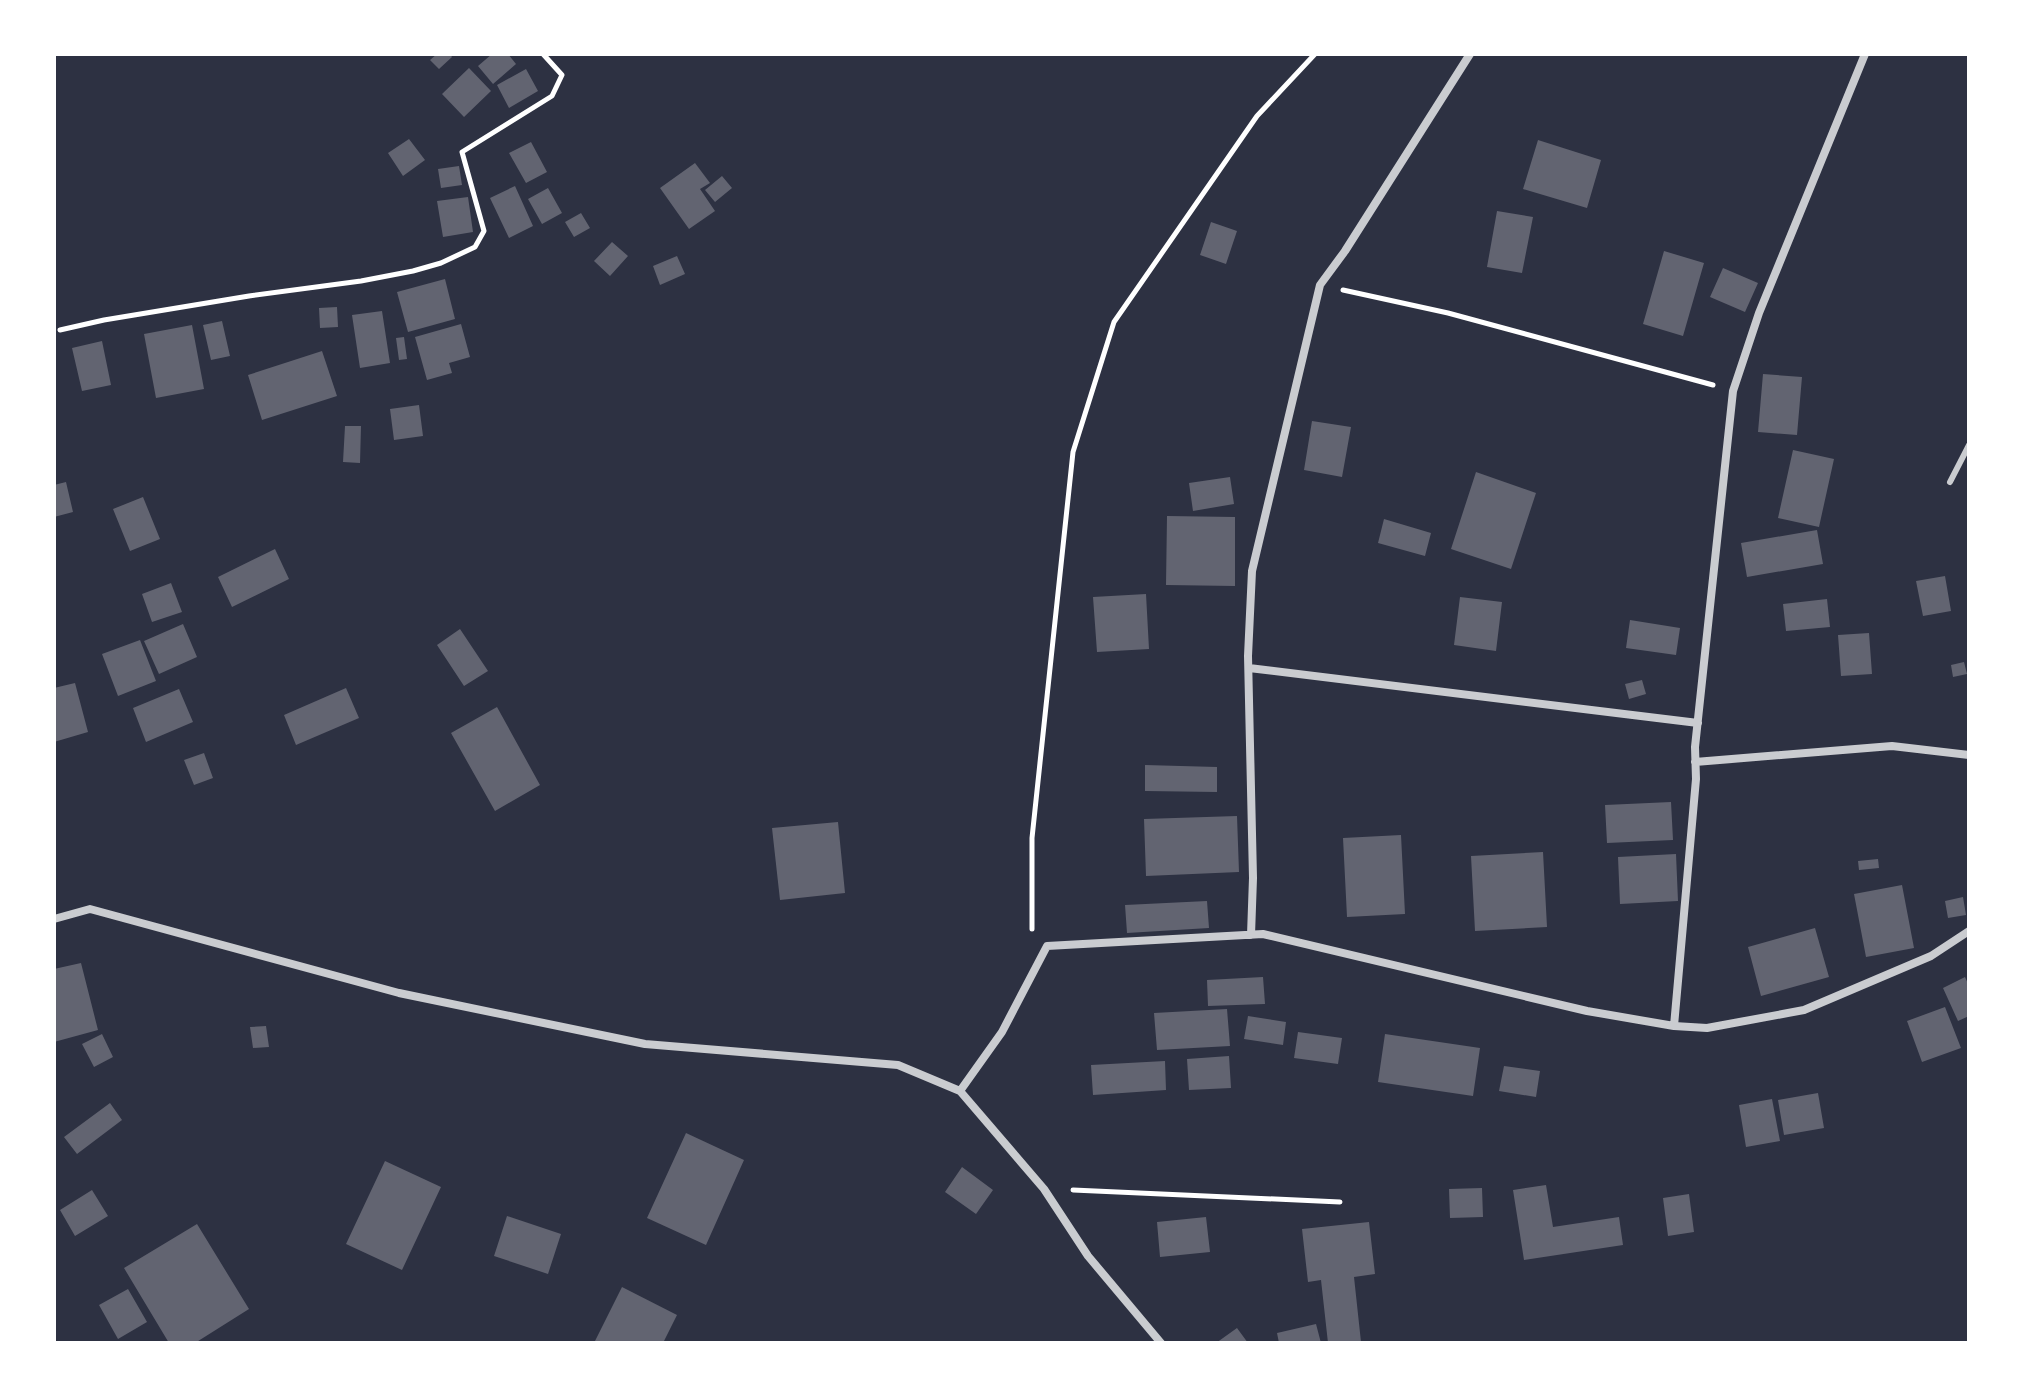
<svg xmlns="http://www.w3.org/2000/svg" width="2023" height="1397" font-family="Arial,sans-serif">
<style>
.building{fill:#626471}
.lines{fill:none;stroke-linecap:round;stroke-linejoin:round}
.path{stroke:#fff;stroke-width:5}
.service{stroke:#caccd0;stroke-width:6}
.minor{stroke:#caccd0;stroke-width:8}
</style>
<rect width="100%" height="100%" fill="#2d3142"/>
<!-- building -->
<path class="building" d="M437,54H450L452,57L439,69L430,60Z
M492,54H508L516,64L493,84L478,66Z
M469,68L491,91L464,117L442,94Z
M526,69L538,91L509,108L497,85Z
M409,139L425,160L403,176L388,153Z
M1538,140L1601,160L1587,208L1523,189Z
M531,142L547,172L526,183L509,153Z
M695,163L710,183L700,189L715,211L689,229L660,188Z
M459,166L462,185L441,188L438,169Z
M722,176L732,188L715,202L705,190Z
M515,186L533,226L509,238L490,198Z
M548,188L562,213L542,224L528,199Z
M468,197L473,232L443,237L437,201Z
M1497,211L1533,217L1522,273L1487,267Z
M581,213L590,228L574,237L565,222Z
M1211,222L1237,231L1226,264L1200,255Z
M612,242L628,256L610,276L594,261Z
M1664,251L1704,263L1683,336L1643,324Z
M677,256L685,274L660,285L653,266Z
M1723,268L1758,283L1745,312L1710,297Z
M445,279L455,319L408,332L397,292Z
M337,307L338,327L320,328L319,308Z
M382,311L390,363L360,368L352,315Z
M222,321L230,356L211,360L203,325Z
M461,324L470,357L449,363L452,373L427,380L415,337Z
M192,325L204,389L156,398L144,334Z
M404,337L407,359L399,360L396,338Z
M102,341L111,385L82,391L72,348Z
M322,351L337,396L262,420L248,375Z
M1763,374L1802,377L1797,435L1758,432Z
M419,405L423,436L394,440L390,409Z
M1312,421L1351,427L1342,477L1304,470Z
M345,426H361L360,463L343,462Z
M1793,450L1834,459L1819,527L1778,518Z
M1476,472L1536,493L1511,569L1451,549Z
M1230,477L1234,504L1193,511L1189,483Z
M66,482L73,512L54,517V485Z
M143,497L160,539L130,551L113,509Z
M1167,516L1235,517V586L1166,585Z
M1384,519L1431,533L1425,556L1378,543Z
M1817,530L1823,564L1747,577L1741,543Z
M275,549L289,579L232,607L218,577Z
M1945,576L1951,611L1923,616L1916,581Z
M171,583L182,612L152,622L142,594Z
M1146,594L1149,649L1097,652L1093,597Z
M1460,597L1502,602L1496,651L1454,645Z
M1827,599L1830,627L1786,631L1783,604Z
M1630,620L1680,628L1676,655L1626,648Z
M183,624L197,657L159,674L144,641Z
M460,629L488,671L464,686L437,645Z
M1869,633L1872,674L1841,676L1838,635Z
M140,640L156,681L118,696L102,654Z
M1964,662L1967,674L1953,677L1951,665Z
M1642,680L1646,694L1629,699L1625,684Z
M75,683L88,732L54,742V688Z
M346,688L359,718L296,745L284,715Z
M179,689L193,722L146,742L133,708Z
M497,707L540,785L495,811L451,733Z
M204,753L213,778L194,785L184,760Z
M1145,765L1217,767V792L1145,791Z
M1671,802L1673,840L1607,843L1605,805Z
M1237,816L1239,872L1146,876L1144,819Z
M838,822L845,893L780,900L772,828Z
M1401,835L1405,914L1347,917L1343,838Z
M1543,852L1547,927L1475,931L1471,856Z
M1676,854L1678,901L1620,904L1618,857Z
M1878,859L1879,868L1859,870L1858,861Z
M1902,885L1914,948L1866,957L1854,894Z
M1963,897L1966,915L1948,918L1945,901Z
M1207,901L1209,928L1127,933L1125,905Z
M1815,928L1829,977L1761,996L1748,947Z
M81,963L98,1030L54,1042V969Z
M1263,977L1265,1004L1208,1006L1207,980Z
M1965,977L1969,986V1016L1958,1021L1943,988Z
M1945,1007L1961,1048L1922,1062L1907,1021Z
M1227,1009L1230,1046L1157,1050L1154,1013Z
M1248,1016L1286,1022L1283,1045L1244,1039Z
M266,1026L269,1047L253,1048L250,1027Z
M1298,1032L1342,1038L1338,1064L1294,1058Z
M102,1034L113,1057L94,1067L82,1044Z
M1385,1034L1480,1048L1473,1096L1378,1082Z
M1229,1056L1231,1088L1189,1090L1187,1059Z
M1165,1061L1166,1090L1093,1095L1091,1065Z
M1504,1066L1540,1071L1536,1097L1499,1091Z
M1818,1093L1824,1128L1784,1135L1778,1100Z
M1772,1099L1780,1141L1746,1147L1739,1105Z
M110,1103L122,1120L77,1154L64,1137Z
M686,1133L744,1160L706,1245L647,1218Z
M385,1161L441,1187L402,1270L346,1244Z
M962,1167L993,1190L976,1214L945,1192Z
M1546,1185L1553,1227L1619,1217L1623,1245L1524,1260L1513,1190Z
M1482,1188L1483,1217L1450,1218L1449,1189Z
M92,1190L108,1216L75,1236L60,1210Z
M1689,1194L1694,1232L1668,1236L1663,1198Z
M507,1216L561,1234L548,1274L494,1256Z
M1206,1217L1210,1252L1160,1257L1157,1222Z
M1369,1222L1375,1274L1354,1277L1361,1342L1328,1343L1321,1280L1308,1282L1302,1229Z
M197,1224L249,1309L195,1343H169L124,1268Z
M622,1287L677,1315L663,1343H594Z
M128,1289L147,1322L118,1339L99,1305Z
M1316,1324L1321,1343H1279L1277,1333Z
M1237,1328L1248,1343H1216Z"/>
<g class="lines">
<!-- path -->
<path class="path" d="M1343,290L1448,313L1713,385
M60,330L104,320L249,296L361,281L413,271L441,263L475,247L484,231L462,152L552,96L562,75L543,54
M1032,929V838L1073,452L1114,322L1257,116L1315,54
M1073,1190L1340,1202"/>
<!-- service -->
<path class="service" d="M1950,482L1969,445"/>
<!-- minor -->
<path class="minor" d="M1249,668L1698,723
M1695,762L1892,746L1969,755
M54,919L90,909L399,993L645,1044L898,1065L960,1091L1044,1189L1088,1256L1161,1343
M1251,935L1253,878L1248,656L1252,571L1320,285L1345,251L1470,54
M1674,1026L1696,779L1695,747L1733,391L1759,313L1865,54
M960,1091L1002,1032L1047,946L1263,934L1587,1011L1674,1026L1707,1028L1804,1010L1931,956L1969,931"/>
</g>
<!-- border -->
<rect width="2023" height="1397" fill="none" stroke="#ffffff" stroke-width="112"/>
</svg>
